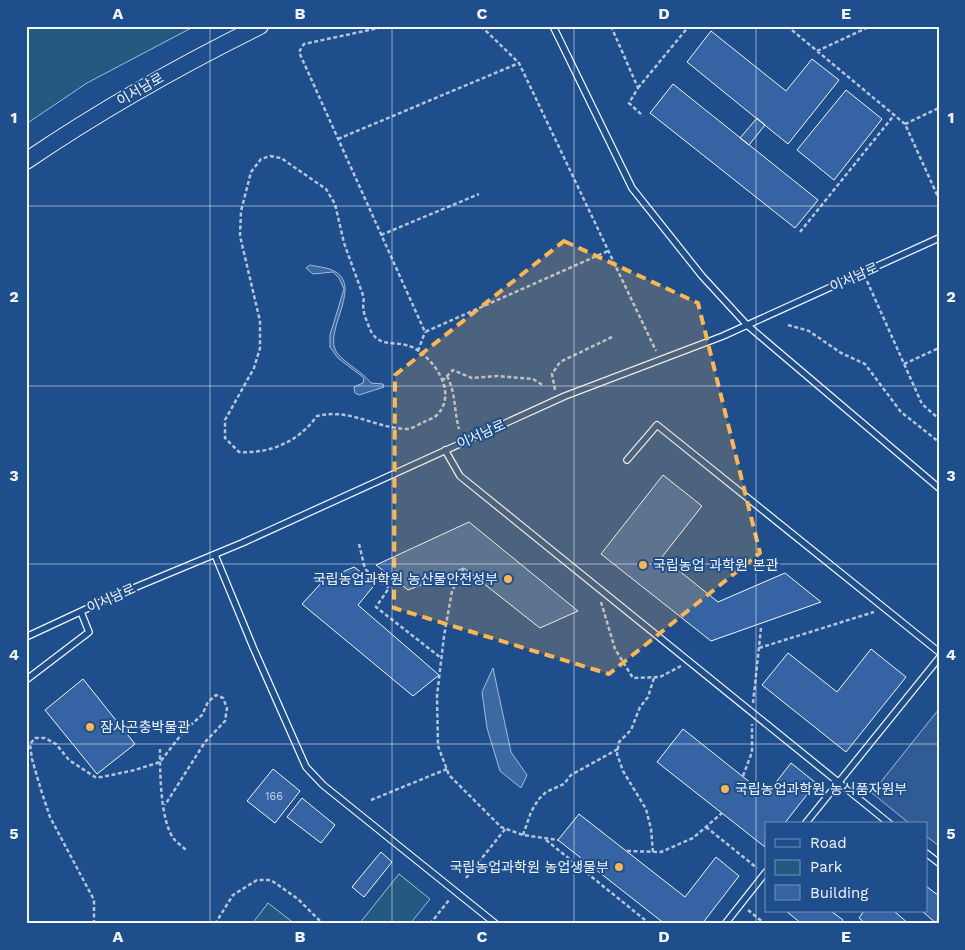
<svg xmlns="http://www.w3.org/2000/svg" width="965" height="950" font-family="'Work Sans','Noto Sans KR',sans-serif">
<style>
.green{fill:#245a82;stroke:#a8bbd7}
.parking{fill:#305b95;stroke:#a8bbd7}
.water{fill:#3b69a3;stroke:#a8bbd7}
.building{fill:#3563a3;stroke:#f2f6ff}
.lines{fill:none;stroke-linecap:round;stroke-linejoin:round}
.lane-casing{stroke:#f2f6ff;stroke-width:8}
.secondary-casing{stroke:#f2f6ff;stroke-width:18}
.path{stroke:#b3c4dc;stroke-width:2.5;stroke-dasharray:4 2.5;stroke-linecap:butt}
.lane{stroke:#1f4e8c;stroke-width:5.5}
.secondary{stroke:#1f4e8c;stroke-width:16}
.marked{fill:#ffb74d;fill-opacity:0.2;stroke:#ffb74d;stroke-width:4;stroke-dasharray:10 6;stroke-linejoin:round}
.grid{fill:none;stroke:#f2f6ff;stroke-width:1;stroke-opacity:0.55}
.poi-dot{fill:#ffb74d;stroke:#1f4e8c;stroke-width:2}
.labels{text-anchor:middle;stroke-width:4;stroke-linejoin:round;paint-order:stroke}
.number-label{font-size:11px;fill:#c3d1e8}
.street-label{font-size:14px;fill:#f2f6ff;stroke:#1f4e8c}
.poi-label{font-size:14px;fill:#f2f6ff;stroke:#1f4e8c;text-anchor:start}
.neatline{fill:none;stroke:#f2f6ff;stroke-width:2}
.grid-label{font-size:16px;text-anchor:middle;font-weight:bold;fill:#f2f6ff}
</style>
<rect width="100%" height="100%" fill="#1f4e8c"/>
<!-- green -->
<path class="green" d="M26,26H195L87,83L26,124Z
M399,874L430,899L410,924H359Z
M268,903L295,924H252Z"/>
<!-- parking -->
<path class="parking" d="M939,709V846L926,836V824H910L872,793Z"/>
<!-- water -->
<path class="water" d="M310,265C317,267 326,267 332,270C364,283 326,327 335,349C339,360 362,371 371,383L383,384L384,387L359,395L355,393L354,387L363,383L364,378L338,358L330,347V335L344,289L339,278L333,272L313,274L306,268Z
M493,668L511,752L527,775L521,788L500,771L487,728L482,692Z"/>
<!-- building -->
<path class="building" d="M711,31L786,91L812,59L839,80L788,144L687,62Z
M673,84L818,200L795,228L650,113Z
M846,90L882,119L834,180L797,150Z
M757,118L765,125L749,145L740,138Z
M663,475L702,506L662,557L718,602L785,573L821,602L711,641L601,554Z
M469,522L578,611L540,628L464,568L408,590L376,565Z
M354,567L376,583L358,605L439,675L413,696L302,604L324,580Z
M871,649L906,677L846,752L762,685L788,653L837,692Z
M83,679L135,744L97,774L45,710Z
M683,729L766,795L791,763L816,783L784,824H766L765,847L657,762Z
M273,769L300,791L275,823L247,801Z
M302,798L335,825L321,843L287,817Z
M579,814L685,897L716,857L739,876L702,924H665L558,840Z
M381,852L392,862L364,897L352,887Z
M926,886L939,896L937,924L922,911H926Z
M786,911H831L843,920L840,924H802Z
M864,911H894L909,924H866L859,918Z"/>
<g class="lines">
<defs>
<path id="lane" d="M553,26L632,188L702,276L747,325L939,488
M445,450L460,476L890,824
M627,460L657,425L939,652
M215,555L253,647L306,767L323,785L496,924
M26,637L112,597L242,543L565,396L723,336L939,238
M26,680L89,632L81,612
M805,824L939,658
M926,853L939,863
M725,924L766,872"/>
<path id="secondary" d="M26,161C101,110 179,66 260,26"/>
</defs>
<!-- lane casing -->
<use href="#lane" class="lane-casing"/>
<!-- secondary casing -->
<use href="#secondary" class="secondary-casing"/>
<!-- path -->
<path class="path" d="M388,26L304,44L299,52L425,332L608,251
M481,26L519,63L656,351
M611,26L638,88L629,103L643,116
M787,26L905,124L939,199
M817,51L871,26
M638,88L689,26
M905,124L939,108
M338,139L519,63
M270,156L281,158L326,189L335,204L344,243L364,298C362,308 364,315 368,324C377,352 396,338 414,348C435,360 458,393 437,415C434,418 428,420 424,422C419,424 412,429 407,429C374,428 351,408 317,416C299,441 271,454 239,452L225,438V420L254,368L260,348V321L240,236L241,211L251,172L261,159Z
M800,232L895,114
M381,235L479,194
M867,281L922,404L939,419
M788,325L809,331L841,353L865,364L901,412L939,442
M418,351L425,332
M904,364L939,348
M447,376C456,393 454,411 459,429
M442,381L453,370L472,378L497,376L533,379L544,386
M555,390L552,374L560,362L612,337
M359,544L365,569L389,588L376,607L441,658
M464,568L452,591L444,636L437,696L438,746L449,775L501,827L523,835L558,840
M601,602L615,649L633,678L660,677L681,666
M759,648L874,612
M753,703L761,628
M160,749C160,771 160,821 174,839C177,843 182,846 186,850
M743,776L752,752V724
M371,800L447,769
M706,827L757,868
M523,835L531,812L538,800L546,792L564,784L571,775L618,749
M546,840L650,924
M627,851L661,852L693,838L722,813
M653,852L651,829L646,809L623,771L617,754L619,742L631,730L640,707L648,697L654,678
M466,878L506,828
M748,910L765,924
M94,924V900L50,817L41,790L32,759L30,744L35,738H45L56,744L69,760L95,777H102L135,770L160,762L184,731L202,715L208,702L216,695L223,698L227,708L225,721L205,742L165,805
M215,924L233,895L257,880H271L298,899L323,924
M430,924L449,900"/>
<!-- lane -->
<use href="#lane" class="lane"/>
<!-- secondary -->
<use href="#secondary" class="secondary"/>
</g>
<!-- marked area -->
<path class="marked" d="M564,241L698,303L760,553L609,674L394,608L395,375Z"/>
<!-- grid -->
<path class="grid" d="M210,26V924M392,26V924M574,26V924M756,26V924M26,206H939M26,386H939M26,564H939M26,744H939"/>
<!-- markers -->
<g class="poi-dot">
<circle cx="643" cy="565" r="5"/>
<circle cx="508" cy="579" r="5"/>
<circle cx="90" cy="727" r="5"/>
<circle cx="725" cy="789" r="5"/>
<circle cx="619" cy="867" r="5"/>
</g>
<g class="labels">
<!-- number labels -->
<g class="number-label">
<text x="274" y="800">166</text>
</g>
<!-- street labels -->
<g class="street-label">
<text transform="translate(140 89) rotate(-30)" y="5">이서남로</text>
<text transform="translate(854 277) rotate(-24)" y="5">이서남로</text>
<text transform="translate(481 434) rotate(-24)" y="5">이서남로</text>
<text transform="translate(111 598) rotate(-24)" y="5">이서남로</text>
</g>
<!-- poi labels -->
<g class="poi-label">
<text x="653" y="570">국립농업 과학원 본관</text>
<text x="498" y="584" text-anchor="end">국립농업과학원 농산물안전성부</text>
<text x="100" y="732">잠사곤충박물관</text>
<text x="735" y="794">국립농업과학원 농식품자원부</text>
<text x="609" y="872" text-anchor="end">국립농업과학원 농업생물부</text>
</g>
</g>
<!-- border -->
<rect width="965" height="950" fill="none" stroke="#1f4e8c" stroke-width="55"/>
<!-- legend -->
<rect x="765" y="822" width="162" height="90" fill="#1f4e8c" stroke="#7391ba"/>
<rect x="775" y="839" width="25" height="8" fill="#1f4e8c" stroke="#7391ba"/>
<text x="810" y="848" font-size="15" fill="#f2f6ff">Road</text>
<rect x="775" y="860" width="25" height="15" fill="#245a82" stroke="#7391ba"/>
<text x="810" y="872" font-size="15" fill="#f2f6ff">Park</text>
<rect x="775" y="885" width="25" height="15" fill="#3563a3" stroke="#7391ba"/>
<text x="810" y="898" font-size="15" fill="#f2f6ff">Building</text>
<rect x="28" y="28" width="910" height="894" class="neatline"/>
<g class="grid-label">
<text x="118" y="19">A</text>
<text x="300" y="19">B</text>
<text x="482" y="19">C</text>
<text x="664" y="19">D</text>
<text x="846" y="19">E</text>
<text x="14" y="123">1</text>
<text x="951" y="123">1</text>
<text x="14" y="302">2</text>
<text x="951" y="302">2</text>
<text x="14" y="481">3</text>
<text x="951" y="481">3</text>
<text x="14" y="660">4</text>
<text x="951" y="660">4</text>
<text x="14" y="839">5</text>
<text x="951" y="839">5</text>
<text x="118" y="942">A</text>
<text x="300" y="942">B</text>
<text x="482" y="942">C</text>
<text x="664" y="942">D</text>
<text x="846" y="942">E</text>
</g>
</svg>
